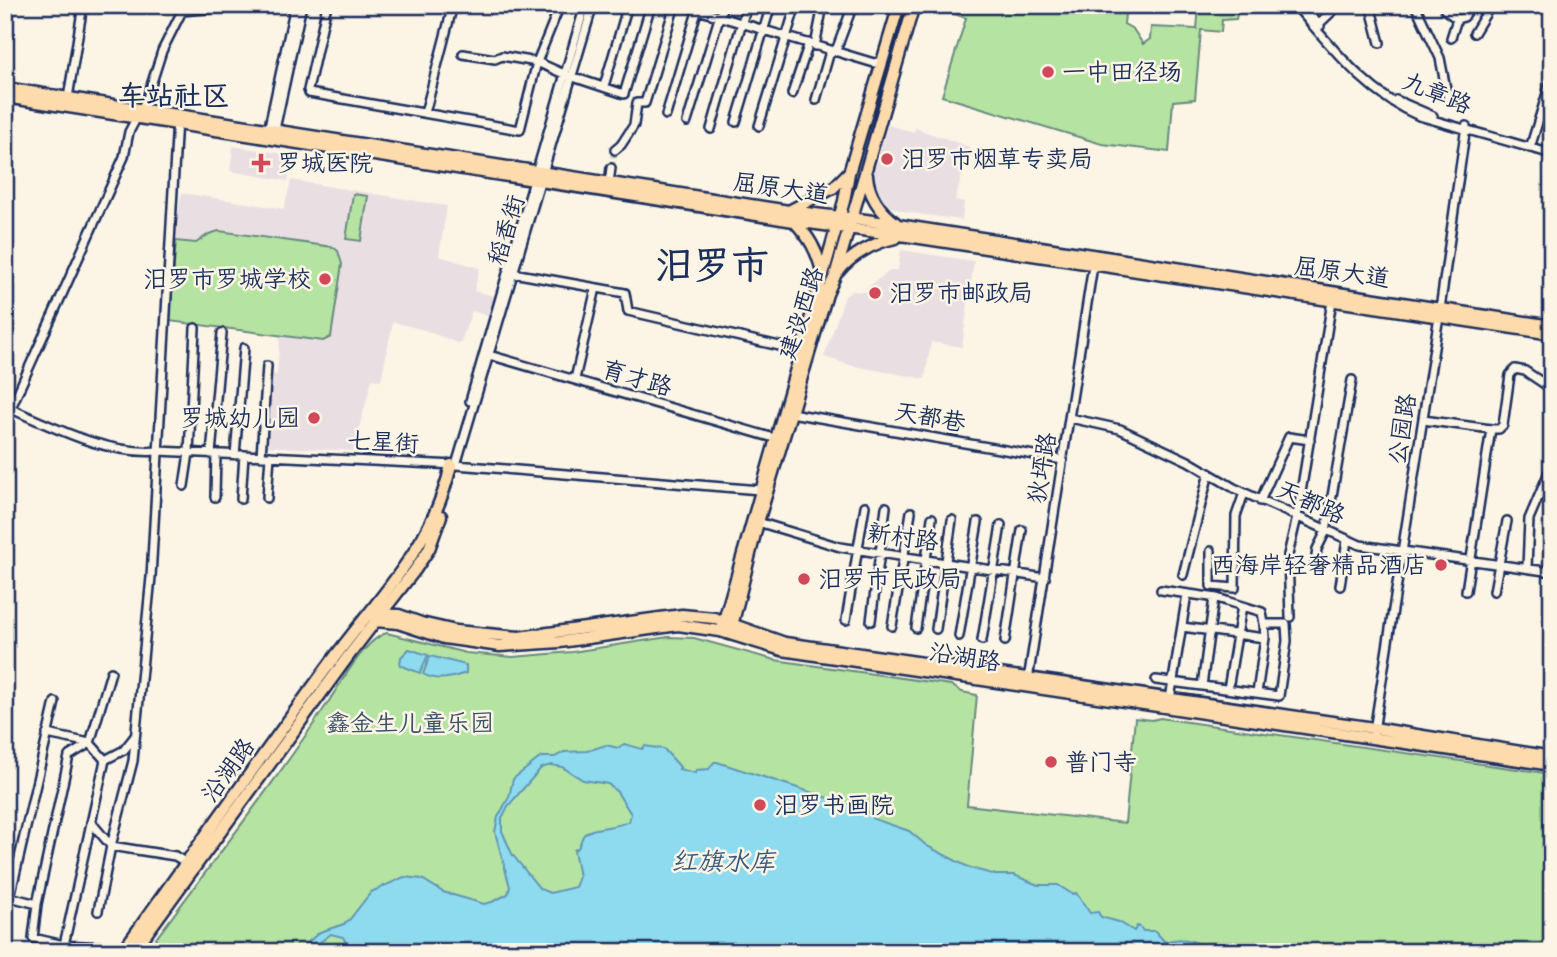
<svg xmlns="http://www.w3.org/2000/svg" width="1557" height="957" font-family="Mali,'LXGW WenKai TC',sans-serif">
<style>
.built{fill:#e9dfe3}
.green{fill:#b5e3a1;stroke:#688980;stroke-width:2}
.water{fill:#8edaef;stroke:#6096b5;stroke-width:2;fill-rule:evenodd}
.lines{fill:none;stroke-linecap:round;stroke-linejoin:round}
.minor-tunnel{stroke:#cfcdca;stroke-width:7;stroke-dasharray:7 3.5;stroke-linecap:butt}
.minor-casing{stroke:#1b2f5e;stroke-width:12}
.major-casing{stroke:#1b2f5e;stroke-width:15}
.minor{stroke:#fcf5e5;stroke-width:7}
.major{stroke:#fedbac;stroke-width:10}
.poi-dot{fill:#d1495b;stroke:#fcf5e5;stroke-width:2.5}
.labels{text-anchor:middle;stroke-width:5;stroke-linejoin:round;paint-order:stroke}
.poi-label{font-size:24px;fill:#1b2f5e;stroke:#fcf5e5;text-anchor:start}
.street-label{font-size:24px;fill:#1b2f5e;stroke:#fcf5e5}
.park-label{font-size:24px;fill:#3a536b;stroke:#fcf5e5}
.water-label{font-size:26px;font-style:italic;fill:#385a82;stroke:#fcf5e5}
.quarter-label{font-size:28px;font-weight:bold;fill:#1b2f5e;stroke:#fcf5e5}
.town-label{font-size:38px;font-weight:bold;fill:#1b2f5e;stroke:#fcf5e5}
</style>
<rect width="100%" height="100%" fill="#fcf5e5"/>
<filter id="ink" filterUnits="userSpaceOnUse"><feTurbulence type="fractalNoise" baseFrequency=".0143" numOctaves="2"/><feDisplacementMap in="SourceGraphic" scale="14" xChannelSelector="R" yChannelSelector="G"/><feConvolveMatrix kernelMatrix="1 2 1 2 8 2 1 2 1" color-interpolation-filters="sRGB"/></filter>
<g filter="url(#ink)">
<!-- built -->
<path class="built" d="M888,125L914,132L915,128L970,147L955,200L964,202L962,220L905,212L886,205L875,186L873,174Z
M233,146L292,155L288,181L230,171Z
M291,180L447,206L439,256L480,268L474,291L498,297L491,317L472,311L460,344L424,330L393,322L381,380L372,379L353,451L264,446L272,375L277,374L280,336L169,321L177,216L182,193L284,209Z
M901,250L974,261L962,347L931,342L925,379L853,366L824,357L845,296L852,291L866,292V288L891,270H898Z"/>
<!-- green -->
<path class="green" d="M947,5H1092V11L1105,12V5H1126L1124,24L1133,29L1143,44L1150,39L1151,27L1197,29L1199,5H1239L1236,19L1222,20L1221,32L1201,30L1195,99L1173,101L1169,152L1102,144L942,96L966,18L946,11Z
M353,194L368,196L361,241L346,239Z
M219,231L333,247L338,251L342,264L331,337L323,341L169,321L176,241L196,243L209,234Z
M387,633L466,653L513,657L572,652L668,637L694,638L775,660L951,685L962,692L977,695L967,805L1125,823L1135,718L1152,720L1160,718L1552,774V952H146C207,869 272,787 329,701C341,682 366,638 387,633Z"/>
<!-- water -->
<path class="water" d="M409,649L428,655L420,673L400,665L401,657Z
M430,656L466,665V673C451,678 437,682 423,674Z
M624,744L642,749L645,746L664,749L680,767L679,769L695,773L696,770L709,769L714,762H717L866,810L874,819L909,831L927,846L970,868L996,875H1014L1038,885H1058L1072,894L1076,893L1090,913L1098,912L1101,917L1119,922L1134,931L1137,926L1140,927L1143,931H1155L1165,942C1187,934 1199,945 1220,952H351L343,937L331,934L319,943L312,952H302L307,943L320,932L344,924L350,919L371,892L404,877L422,879L443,892L484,904L492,902L508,894L510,887L495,832L498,817L509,797L513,779L541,757H555L564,752L587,751L606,745L618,748ZM551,765L562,767L583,780L608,784L617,792L631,814L629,821C617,829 590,825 583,836C581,840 580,844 578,848L574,850L579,877L575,887L550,893L540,889L512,854L502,831V818L508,806L541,768Z"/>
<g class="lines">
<!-- minor-tunnel -->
<path class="minor-tunnel" d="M611,168L615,150"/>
<defs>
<path id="minor" d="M327,5L308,90L309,93L520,130L537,62L560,5
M563,5L586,11
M681,5L874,63L882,61
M1295,5C1332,47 1367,94 1419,116L1552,154
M1302,5L1320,26
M1370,5L1380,43
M1415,5L1440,58L1448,99
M1446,5L1445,10L1457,19L1451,38
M182,11L249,5
M1457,19L1464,17L1471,5
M1319,24L1339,5
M1474,33L1491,5
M815,46L823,5
M463,54L495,59L502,56L537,62L564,74L624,94L651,5
M604,86L628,5
M792,94L809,43
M68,98L83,5
M816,100L829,55L837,48L853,5
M1396,100L1433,116
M425,113L453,5
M666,115L699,5
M177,119L151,577L133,761L111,846L175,856L190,865
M687,122L723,5
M736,122L771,5
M759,126L796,5
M711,129L747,5
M268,131L295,5
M274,134L302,5
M1530,148L1552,77
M615,150L621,145L634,125L637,103H645L675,5
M609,183L611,168
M513,273L625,293L628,311L801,351
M489,355L774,438
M575,379L596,288
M470,401L585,5
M11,409C58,429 107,455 159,451L456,465L760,490
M791,413L1063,460
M1070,418L1120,429L1188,461L1234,488L1360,545L1552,572
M1423,420L1491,429L1466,591
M5,421L124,157L129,132L147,98L162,51L185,5
M1491,429H1499L1503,425L1510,375L1515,369L1525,371L1552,389
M211,454L222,333
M235,455L244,348
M261,456L267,366
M456,465L593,5
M184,486L189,453L195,328
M215,497L216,454
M267,498L270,456
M241,499L244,455
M1260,501L1289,437L1310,440
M758,522L840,547L1045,578
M1211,551V586L1235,588L1236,516L1244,493
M1315,564L1317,549L1326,531L1352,380
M1527,568L1529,519L1552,465
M1183,575L1209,473
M1340,586L1347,540
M1494,591L1507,521
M1290,617L1288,555L1297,517L1332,301
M846,620L865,506
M871,621L886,507
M892,626L911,512
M1182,627L1265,638
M916,628L932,518
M936,629L952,520
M959,636L978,522
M982,640L1001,525
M1005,641L1022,530
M111,672L90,743L69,756L37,904L33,938L64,945L126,948
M1028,680L1094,259
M1156,680L1279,696L1287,641L1286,624H1264L1262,612L1217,598L1161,590
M1202,686L1214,598
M1228,689L1242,606
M1257,693L1265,638L1264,624
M1170,699L1187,594
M1374,731L1439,316L1466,126
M47,734L90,743L105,760
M91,822L111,846L98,911
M6,896L37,904
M5,929L10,897L55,702
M64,945L105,760L124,750L135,736"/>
<path id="major" d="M5,88L789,211L866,220L1552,326
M5,97L794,221L907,236L1552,334
M867,175C868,194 880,212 896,223
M789,211L833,188L848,173
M794,221C809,237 817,250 822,272
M838,272C851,255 875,242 896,238
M369,614L399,615L421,623L456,631L519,637L682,615L714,618L785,643L1374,728L1552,757
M375,621L398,623L444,638L500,646L560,642L678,625L720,631L782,650L1552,765
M723,624L844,201L849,173L899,5
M732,626L758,522L827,294L835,276L914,5
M122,952C192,855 260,758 331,662C378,598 433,546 451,465
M133,952L347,658L415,570L429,549L441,516"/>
</defs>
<!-- minor casing -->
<use href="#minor" class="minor-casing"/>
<!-- major casing -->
<use href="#major" class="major-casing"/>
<!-- minor -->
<use href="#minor" class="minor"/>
<!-- major -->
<use href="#major" class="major"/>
</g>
</g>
<!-- markers -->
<g class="poi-dot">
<circle cx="1048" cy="72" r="7"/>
<circle cx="887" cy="159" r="7"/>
<path d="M257.5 152.5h7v7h7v7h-7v7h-7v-7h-7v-7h7z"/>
<circle cx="325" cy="279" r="7"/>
<circle cx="875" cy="293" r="7"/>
<circle cx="314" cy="418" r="7"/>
<circle cx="1441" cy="565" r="7"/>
<circle cx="804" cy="579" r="7"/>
<circle cx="1051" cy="762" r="7"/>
<circle cx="760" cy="805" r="7"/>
</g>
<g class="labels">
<!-- poi labels -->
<g class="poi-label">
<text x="1062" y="80">一中田径场</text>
<text x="901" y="167">汨罗市烟草专卖局</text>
<text x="277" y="171">罗城医院</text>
<text x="311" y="287" text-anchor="end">汨罗市罗城学校</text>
<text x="889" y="301">汨罗市邮政局</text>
<text x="300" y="426" text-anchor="end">罗城幼儿园</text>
<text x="1427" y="573" text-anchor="end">西海岸轻奢精品酒店</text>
<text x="818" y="587">汨罗市民政局</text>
<text x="1065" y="770">普门寺</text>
<text x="774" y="813">汨罗书画院</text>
</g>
<!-- street labels -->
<g class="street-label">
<text transform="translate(1437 93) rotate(22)" y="8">九章路</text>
<text transform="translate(781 188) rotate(8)" y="8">屈原大道</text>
<text transform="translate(506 230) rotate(-73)" y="8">稻香街</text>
<text transform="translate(1342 272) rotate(8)" y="8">屈原大道</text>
<text transform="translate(801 313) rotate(-72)" y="8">建设西路</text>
<text transform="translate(637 378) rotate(16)" y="8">育才路</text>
<text transform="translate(930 417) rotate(10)" y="8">天都巷</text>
<text transform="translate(1402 429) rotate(-81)" y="8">公园路</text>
<text transform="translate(383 442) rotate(3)" y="8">七星街</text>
<text transform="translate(1042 468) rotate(-81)" y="8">狄坪路</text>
<text transform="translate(1311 502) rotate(24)" y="8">天都路</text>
<text transform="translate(903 537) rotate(8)" y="8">新村路</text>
<text transform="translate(965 657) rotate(9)" y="8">沿湖路</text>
<text transform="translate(228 770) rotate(-54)" y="8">沿湖路</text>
</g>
<!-- park labels -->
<g class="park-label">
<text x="410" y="731">鑫金生儿童乐园</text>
</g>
<!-- water labels -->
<g class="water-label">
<text x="723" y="870">红旗水库</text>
</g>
<!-- quarter labels -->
<g class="quarter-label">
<text x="174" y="105">车站社区</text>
</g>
<!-- town labels -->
<g class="town-label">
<text x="712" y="278">汨罗市</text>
</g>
</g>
<!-- margin -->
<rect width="1557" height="957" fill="none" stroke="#fcf5e5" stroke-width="28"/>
<rect x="14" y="14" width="1529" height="929" fill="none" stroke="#1b2f5e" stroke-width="2.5" filter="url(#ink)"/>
</svg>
